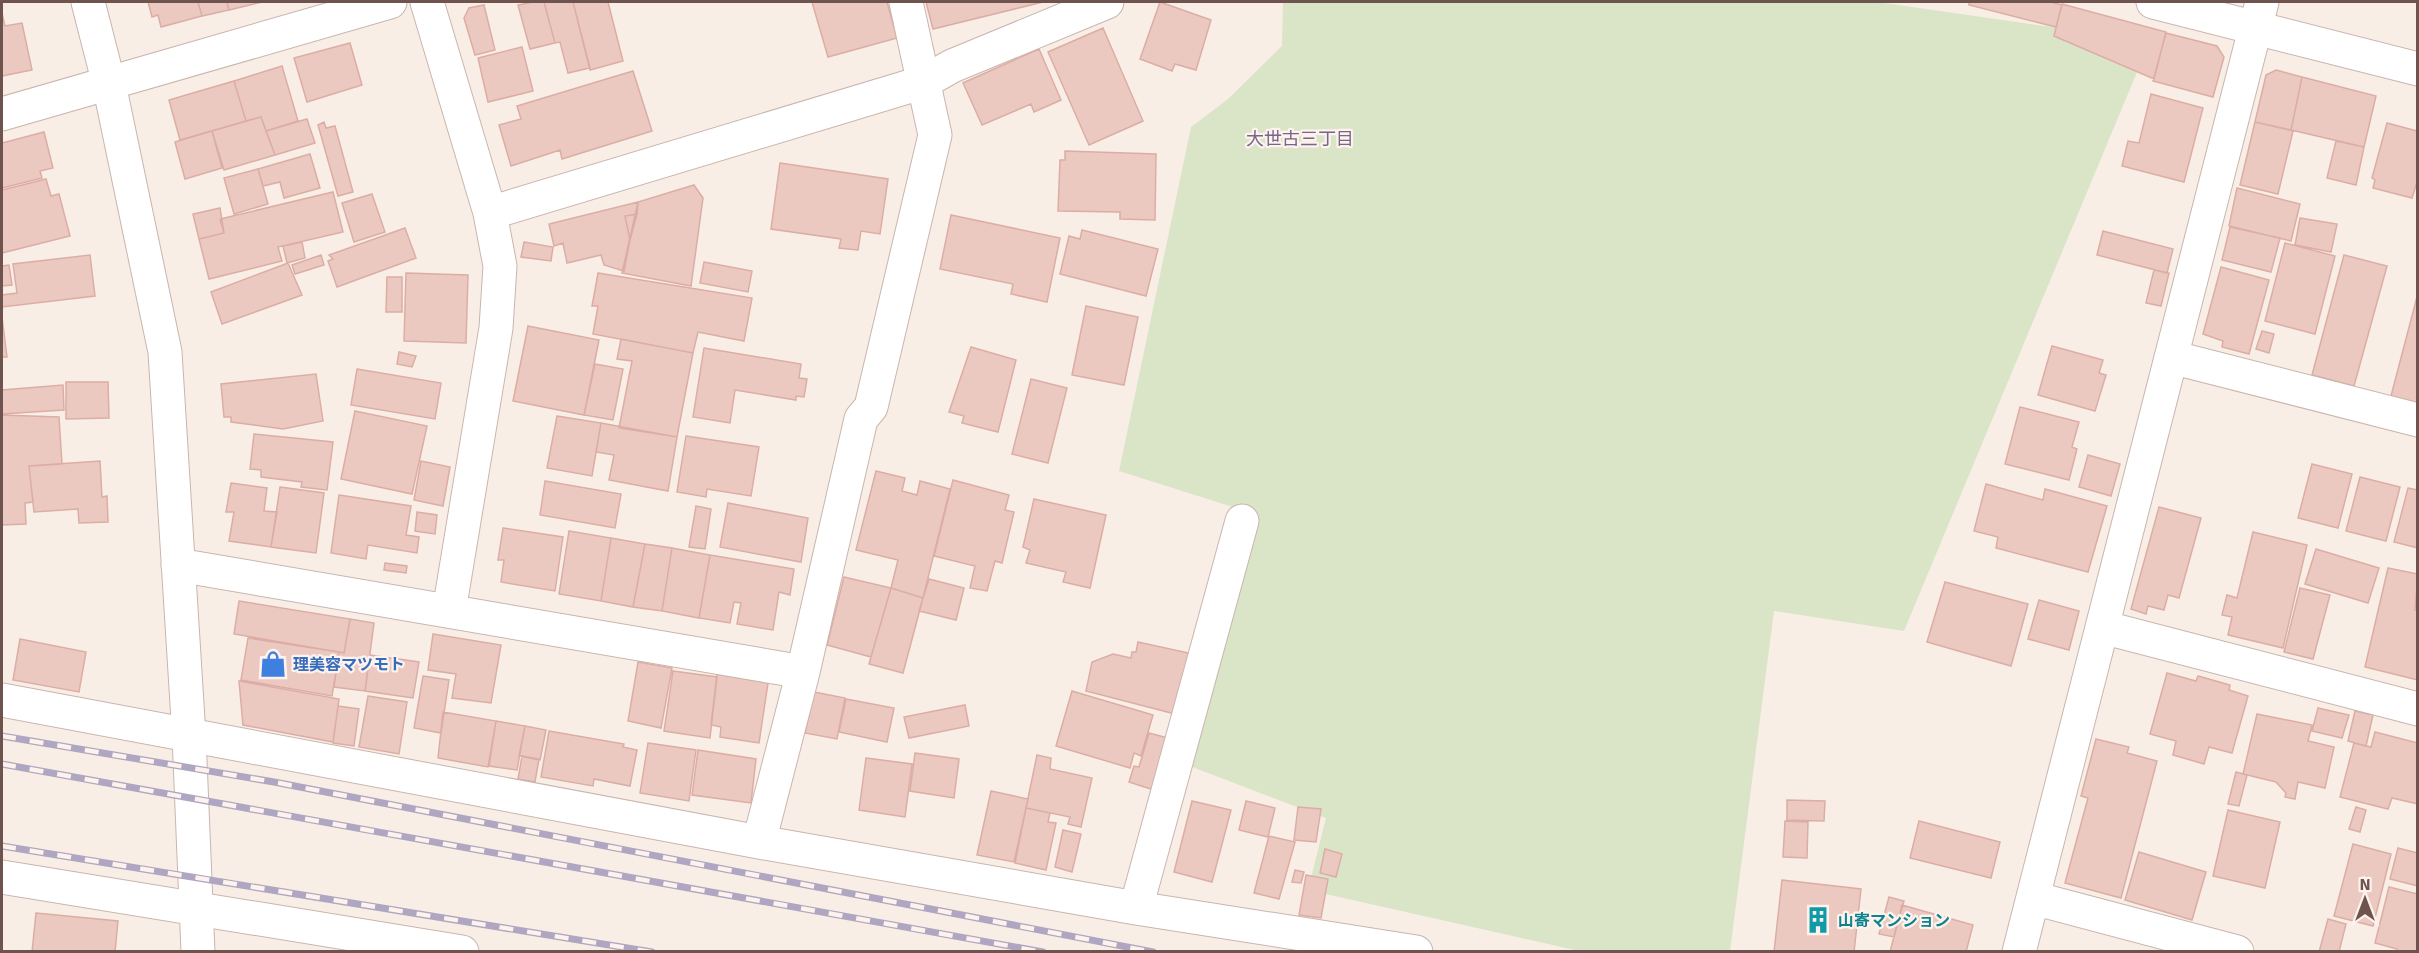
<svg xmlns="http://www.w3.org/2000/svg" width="2419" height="953" font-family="Signika,'Noto Sans JP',sans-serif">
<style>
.green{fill:#d9e5c6}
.building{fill:#ebc9c1;stroke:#dcada4;stroke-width:1.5}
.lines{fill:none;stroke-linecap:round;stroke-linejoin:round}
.minor-casing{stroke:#c9b5ae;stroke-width:35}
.tertiary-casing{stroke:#c9b5ae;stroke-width:35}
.minor{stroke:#fff;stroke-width:33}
.tertiary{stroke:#fff;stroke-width:33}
.rail-casing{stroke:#afa6c1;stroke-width:7}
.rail{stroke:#fdf2ec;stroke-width:4.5;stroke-dasharray:14;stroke-linecap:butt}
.labels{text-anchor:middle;stroke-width:4.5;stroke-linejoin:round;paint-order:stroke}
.shop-label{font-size:16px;font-weight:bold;fill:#366cbe;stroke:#fdf2ec;text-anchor:start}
.culture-label{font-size:16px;font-weight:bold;fill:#0d838f;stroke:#fdf2ec;text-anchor:start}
.neighbourhood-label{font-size:18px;fill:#77668c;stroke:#fdf2ec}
</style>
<rect width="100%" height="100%" fill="#f9eee6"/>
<!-- green -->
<path class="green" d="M1283,2H1877L2150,41L1904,631L1774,611L1730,951H1579L1308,890L1326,818L1187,765L1255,514L1119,471L1191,127L1228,99L1282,46Z"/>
<!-- building -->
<path class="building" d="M148,2H198L202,16L161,27L158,15L152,17Z
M198,2H227L229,10L202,16Z
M227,2H262L229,10Z
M533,2H544L555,43L530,49L518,5Z
M544,2H573L590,68L568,73L560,42L555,43Z
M573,2H608L623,61L590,70Z
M812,2H887L897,38L828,57Z
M926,2H1043L933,29Z
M1160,2L1211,20L1196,70L1175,64L1172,71L1140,59Z
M1969,2H2051L2062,5L2056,27L1969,5Z
M2062,4L2166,32L2154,79L2054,36Z
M484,5L495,50L475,55L464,18L469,8Z
M2,13L5,26L22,23L32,70L2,76Z
M1103,28L1143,121L1089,145L1048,52Z
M2166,33L2217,46L2224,57L2213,97L2153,81Z
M350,43L362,85L307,102L294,58Z
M522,47L533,91L488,102L478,58Z
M1039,49L1061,100L1034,112L1031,104L982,125L963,83Z
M282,66L298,121L266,131L261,117L246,121L234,81Z
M2276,70L2302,77L2291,130L2255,122L2266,75Z
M633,71L652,131L562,159L560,150L511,166L499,125L521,119L517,106Z
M2302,77L2376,96L2364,147L2291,130Z
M234,81L246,121L180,140L169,100Z
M2151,94L2203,108L2184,182L2122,166L2128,141L2139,143Z
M261,117L275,155L224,170L212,131Z
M307,119L315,143L275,155L266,131Z
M324,122L326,128L335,126L353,192L338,196L318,125Z
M2255,122L2293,131L2278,194L2240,185Z
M2387,123L2417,131L2418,128V179L2412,198L2373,188L2375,180L2372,178Z
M212,131L222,168L185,179L175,142Z
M44,132L53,168L40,171L42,178L2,188V143Z
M2336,141L2364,147L2356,185L2327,178Z
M1065,151L1156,154L1155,220L1120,219V212L1058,211L1060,160H1065Z
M310,154L320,188L284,198L280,182L263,186L258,169Z
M780,163L888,179L880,234L861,231L858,250L839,248L841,239L771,229Z
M258,169L268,204L234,214L224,178Z
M46,179L51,196L59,194L70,236L2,253V190Z
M694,185L703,198L691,286L622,273L638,202Z
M2237,188L2300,204L2291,241L2229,226Z
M333,192L343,232L278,247L282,261L209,279L199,239L224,233L220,219Z
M372,194L385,232L354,242L342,203Z
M638,202L637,214L625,216L630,240L624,271L604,265L601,255L567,263L563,243L554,246L549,224Z
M220,208L224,233L199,239L193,214Z
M637,214L630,240L625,216Z
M951,215L1060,238L1047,302L1011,294L1013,284L940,269Z
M2300,218L2337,224L2331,252L2295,245Z
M2230,227L2280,238L2271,272L2222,260Z
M405,228L416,258L337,287L328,261L333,259L329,255Z
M1082,230L1158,249L1146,296L1060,274L1069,236L1080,239Z
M2103,231L2173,249L2167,273L2097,255Z
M302,242L305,258L287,263L283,246Z
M524,242L553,247L551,261L521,257Z
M2285,243L2335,256L2315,334L2265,321Z
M90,255L95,296L2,307V295L17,293L13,264Z
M321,255L324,265L295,274L292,265Z
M2344,255L2387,266L2354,386L2312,375Z
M704,262L752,271L748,292L700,283Z
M288,263L302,295L222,324L211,292Z
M9,265L12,285L2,286V266Z
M2221,267L2269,280L2249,354L2222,347L2223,341L2203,334Z
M2154,270L2169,273L2161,306L2146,303Z
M406,273L468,275L466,343L404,341Z
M598,273L752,298L744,341L698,332L693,353L593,334L598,306H592Z
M387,277H402V312H386Z
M2418,293V403L2391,396Z
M1086,306L1138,317L1124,385L1072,375Z
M2,317L7,357H2Z
M528,326L599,340L584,415L513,401Z
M2262,331L2274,334L2269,353L2256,349Z
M621,339L693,353L677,437L619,428L632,361L617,359Z
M2052,346L2103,360L2099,373L2106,375L2095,411L2038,395Z
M971,347L1016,360L998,432L962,423L964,416L949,412Z
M704,348L801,364L799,378L807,379L804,397L796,396V400L735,390L730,423L693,417Z
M399,352L416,356L412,367L397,364Z
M595,364L623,369L613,420L584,415Z
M357,369L441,383L435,419L351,405Z
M316,374L323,421L283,429L231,422V417H224L221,384Z
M1031,379L1067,388L1048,463L1012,454Z
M66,382H108L109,418L66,419Z
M63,385L64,410L2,414V390Z
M2020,407L2079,422L2072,447L2077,449L2069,480L2005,464Z
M355,411L427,426L412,494L341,479Z
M2,415L59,417L62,464L29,466L33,502L25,503L26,524L2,525Z
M557,416L601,423L592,476L547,468Z
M601,423L677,437L668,491L609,480L614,455L596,452Z
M254,434L333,442L327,490L301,487L302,482L261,477V470L250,469Z
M686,436L759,447L751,496L707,489L706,497L677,492Z
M2088,455L2120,464L2111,496L2079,487Z
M100,461L102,497L107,496L108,522L79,523L78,509L34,512L29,466Z
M421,461L450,467L443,506L414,500Z
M2312,464L2352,474L2338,528L2298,518Z
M876,471L905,478L902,491L917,495L920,481L950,489L923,598L891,588L898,560L856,550Z
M2360,477L2400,487L2386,541L2346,531Z
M953,480L1009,495L1005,510L1014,512L1002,563L995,561L987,591L970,588L975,566L934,556Z
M545,481L621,494L615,528L540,515Z
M231,483L267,488L264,511L277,512L271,547L229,541L234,512H226Z
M1986,484L2043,500L2045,489L2107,506L2088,572L1996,548L1998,537L1974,531Z
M280,487L324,493L316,553L271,547Z
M2408,488L2418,490V548L2394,542Z
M339,495L411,506L406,535L419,537L417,553L368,545L366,559L331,553Z
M1034,499L1106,515L1090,588L1063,582L1066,572L1026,563L1030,550L1023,547Z
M728,503L808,518L801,562L720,547Z
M696,506L711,509L705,549L689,547Z
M2159,507L2201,518L2179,598L2168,595L2164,610L2148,606L2146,614L2131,609Z
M417,512L437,515L435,534L415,531Z
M503,528L563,537L555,591L501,582L504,560H498Z
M569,531L611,538L601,601L559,594Z
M2253,532L2307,545L2283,648L2228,635L2232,617L2222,615L2227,595L2237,598Z
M611,538L645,544L633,607L601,601Z
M645,544L672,548L662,611L633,607Z
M672,548L710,555L699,618L662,611Z
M2316,549L2379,568L2368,603L2305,584Z
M710,555L794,569L790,595L779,592L773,630L737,624L741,603L734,602L730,623L699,618Z
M385,563L407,566L406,573L384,570Z
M2388,568L2418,574L2415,610L2418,611V680L2365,667Z
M844,577L891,588L871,657L827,645Z
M929,579L964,588L956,620L919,611Z
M1945,582L2028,604L2011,666L1927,642Z
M891,588L923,598L903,673L869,664Z
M2300,588L2330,595L2313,659L2284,652Z
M2039,600L2079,611L2069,650L2028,639Z
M239,601L350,619L344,653L234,634Z
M350,619L374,623L365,691L334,687L339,652L344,653Z
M433,634L501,645L491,703L452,698L456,674L428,670Z
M248,638L339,652L332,696L241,680Z
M20,639L86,652L79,692L13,680Z
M1138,642L1193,654L1179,715L1086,691L1092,662L1113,654L1131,658L1132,652H1136Z
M370,655L419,662L413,698L365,691Z
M638,662L672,668L661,728L628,721Z
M673,671L717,677L710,738L664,731Z
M2167,673L2196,681L2198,676L2230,685L2229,690L2248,696L2232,753L2209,747L2204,764L2173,755L2176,741L2150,734Z
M717,674L768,683L759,743L720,737L721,727L711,725Z
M423,676L449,680L441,733L414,728Z
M239,681L339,699L333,742L243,725Z
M1072,691L1153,715L1141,756L1134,753L1130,768L1056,746Z
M814,692L845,698L837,739L805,733Z
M368,696L407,702L399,754L359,747Z
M846,699L894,708L887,742L839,732Z
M965,705L969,726L909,738L904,717Z
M338,706L359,709L354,746L333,743Z
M2318,708L2349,715L2342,738L2312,731Z
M2355,711L2373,715L2366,746L2348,741Z
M443,712L496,721L488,767L438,758Z
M2257,714L2312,725L2308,741L2334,747L2325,788L2298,782L2295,799L2285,797L2286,793L2276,782L2243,774Z
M496,721L525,726L517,770L489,766Z
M525,726L546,730L540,760L519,756Z
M549,731L624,744L623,747L637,750L630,786L594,779L593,786L541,777Z
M2375,732L2418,743V804L2392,798L2388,809L2340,797L2354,743L2371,747Z
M1149,733L1172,739L1157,791L1129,782L1134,766L1139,767Z
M2096,739L2129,747L2127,753L2157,761L2121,898L2065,883L2088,798L2081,796Z
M648,743L696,750L689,801L640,793Z
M698,750L756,759L751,803L692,795Z
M915,753L959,759L954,798L910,791Z
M1037,755L1051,758L1050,769L1092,778L1081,827L1068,824L1070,817L1026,808Z
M522,756L539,759L535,782L518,779Z
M866,758L912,764L905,817L859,810Z
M2236,772L2247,775L2239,806L2228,804Z
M991,791L1028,799L1014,862L977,855Z
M1787,800L1825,801L1824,821L1787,820Z
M1192,801L1231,810L1212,882L1174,872Z
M1246,801L1275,808L1268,837L1239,830Z
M1298,807L1321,809L1316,842L1294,840Z
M2356,807L2366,810L2360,832L2349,829Z
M1026,808L1050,813L1048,822L1056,823L1046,870L1015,863Z
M2228,810L2280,822L2265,888L2213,876Z
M1785,821L1808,822L1807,858L1783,857Z
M1919,821L2000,842L1991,878L1910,858Z
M1063,830L1081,834L1072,872L1055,867Z
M1269,836L1295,842L1279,899L1254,893Z
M2353,844L2391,854L2373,926L2334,916Z
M2398,848L2418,853V886L2390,879Z
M1325,849L1342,854L1336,877L1320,873Z
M2139,852L2206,872L2192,920L2125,900Z
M1295,870L1304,872L1301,883L1292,882Z
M1306,875L1328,879L1321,918L1299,915Z
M1782,880L1861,889L1854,952H1774Z
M2389,887L2418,894V952H2397V949L2375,943Z
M1889,897L1904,901L1894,937L1879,934Z
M1902,905L1973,925L1966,952H1890Z
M36,913L118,921L115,952H32Z
M2328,919L2346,924L2339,952H2319Z"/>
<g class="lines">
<defs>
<path id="minor" d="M427,2L490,213L500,266L496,328L449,611
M2153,2L2418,69
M2,114L390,2
M490,213L924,82L952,66L1107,2
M2171,357L2418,420
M178,565L803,672
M2102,627L2418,709
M2,700L759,842L1136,908L1416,952
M759,842L803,672L861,419L871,407L935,135L906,2
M2,877L462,952
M2033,898L2237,952
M1136,908L1242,521
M2019,952L2262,2"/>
<path id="tertiary" d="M88,2L109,84L165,352L189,736L198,952"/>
</defs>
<!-- minor casing -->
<use href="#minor" class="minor-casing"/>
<!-- tertiary casing -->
<use href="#tertiary" class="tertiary-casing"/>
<!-- minor -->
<use href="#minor" class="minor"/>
<!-- tertiary -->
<use href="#tertiary" class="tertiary"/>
<defs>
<path id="rail" d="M2,736L274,782L1153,952
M2,764L1043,952
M2,846L652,952"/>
</defs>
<!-- rail casing -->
<use href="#rail" class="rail-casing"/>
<!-- rail -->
<use href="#rail" class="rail"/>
</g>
<!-- icons -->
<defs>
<symbol id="shop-bare" viewBox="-9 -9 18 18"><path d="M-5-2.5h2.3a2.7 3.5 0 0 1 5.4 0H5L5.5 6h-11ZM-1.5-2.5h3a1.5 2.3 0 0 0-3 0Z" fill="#3f7fe0" stroke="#fdf2ec" stroke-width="2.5" paint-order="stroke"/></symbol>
<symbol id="building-bare" viewBox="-9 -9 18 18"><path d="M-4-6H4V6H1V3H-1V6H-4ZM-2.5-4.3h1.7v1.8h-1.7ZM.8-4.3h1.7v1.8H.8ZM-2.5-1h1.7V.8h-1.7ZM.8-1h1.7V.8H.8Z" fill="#0f9aa8" stroke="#fdf2ec" stroke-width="2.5" paint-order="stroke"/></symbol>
</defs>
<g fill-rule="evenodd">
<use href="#shop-bare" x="254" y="645" width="38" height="38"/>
<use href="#building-bare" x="1799" y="901" width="38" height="38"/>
</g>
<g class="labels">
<!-- shop labels -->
<g class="shop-label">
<text x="293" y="670">理美容マツモト</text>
</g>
<!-- culture labels -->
<g class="culture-label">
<text x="1838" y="926">山寄マンション</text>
</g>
<!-- neighbourhood labels -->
<g class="neighbourhood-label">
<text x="1300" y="145">大世古三丁目</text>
</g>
</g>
<!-- border -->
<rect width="2419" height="953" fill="none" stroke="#6f534e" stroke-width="6"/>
<!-- north arrow -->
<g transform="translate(2365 899)" stroke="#fdf2ec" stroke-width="4.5" paint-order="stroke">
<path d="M0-4.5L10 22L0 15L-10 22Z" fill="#6f534e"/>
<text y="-9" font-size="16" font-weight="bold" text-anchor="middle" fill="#6f534e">N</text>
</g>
</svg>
